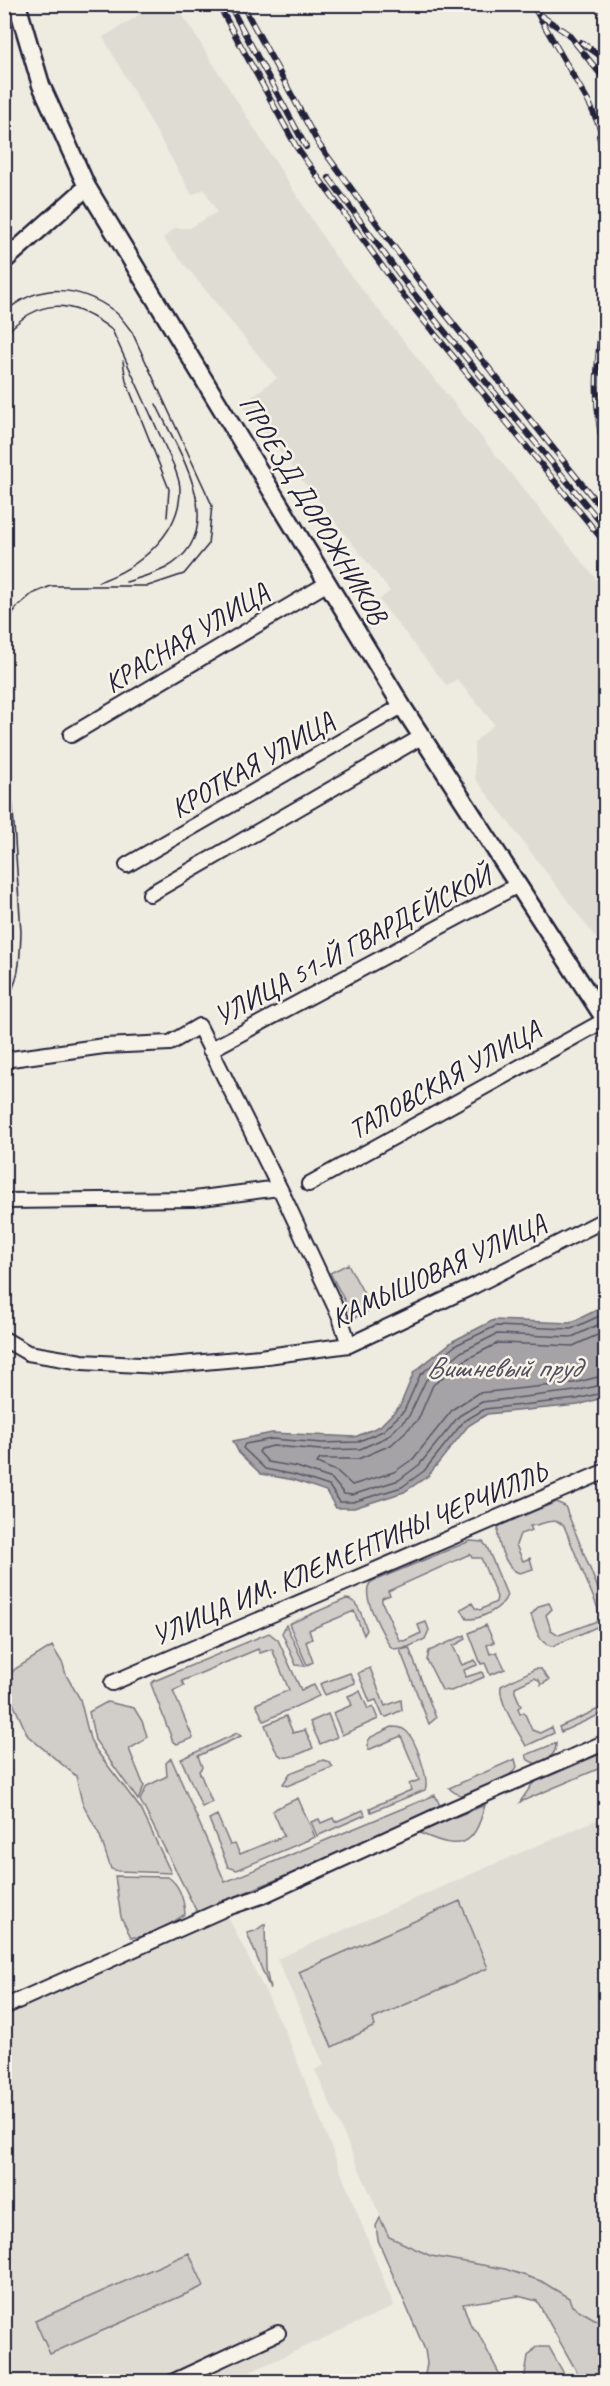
<svg xmlns="http://www.w3.org/2000/svg" width="610" height="2386" font-family="Caveat,sans-serif">
<style>
.built{fill:#dfdcd4}
.green{fill:#d1cdc9;stroke:#7a7882;stroke-width:1.5}
.water{fill:#a6a3a6;stroke:#716f7b;stroke-width:1.5}
.lines{fill:none;stroke-linecap:round;stroke-linejoin:round}
.shore{stroke:#575666;stroke-width:1.5}
.minor-casing{stroke:#22223b;stroke-width:18}
.major-casing{stroke:#22223b;stroke-width:21}
.minor{stroke:#f7f3e8;stroke-width:14}
.major{stroke:#f7f3e8;stroke-width:16}
.tram{stroke:#22223b;stroke-width:1.5}
.rail-casing{stroke:#22223b;stroke-width:6}
.rail{stroke:#f7f3e8;stroke-width:4;stroke-dasharray:11;stroke-linecap:butt}
.labels{text-anchor:middle;stroke-width:5;stroke-linejoin:round;paint-order:stroke}
.street-label{font-size:28px;fill:#22223b;stroke:#f7f3e8}
.water-label{font-size:30px;font-style:italic;fill:#504f60;stroke:#f7f3e8}
</style>
<rect width="100%" height="100%" fill="#eeebe1"/>
<filter id="ink" filterUnits="userSpaceOnUse"><feTurbulence type="fractalNoise" baseFrequency=".0167" numOctaves="2"/><feDisplacementMap in="SourceGraphic" scale="12" xChannelSelector="R" yChannelSelector="G"/><feConvolveMatrix kernelMatrix="1 2 1 2 8 2 1 2 1" color-interpolation-filters="sRGB"/></filter>
<g filter="url(#ink)">
<!-- built -->
<path class="built" d="M146,5H176L335,256L605,590V950L475,778L474,743L494,724L457,679L447,686L379,600L390,591L242,404L277,378L163,238L175,228H190L217,212L204,189L192,195L103,37L135,18Z
M605,1816V2350L572,2366L537,2301L518,2296L462,2304L428,2323L315,2070L324,2065L277,1959Z
M224,1909L286,2033L394,2306L230,2381H5L4,2009Z"/>
<!-- green -->
<path class="green" d="M348,1264L372,1309L354,1318L330,1273Z
M556,1502L565,1506L568,1514L605,1606L606,1623L553,1646C538,1645 536,1627 531,1615L539,1606L549,1603L552,1609L546,1615L551,1630L559,1635L600,1620L601,1616L564,1526C554,1516 543,1525 530,1526L532,1530L520,1534L516,1545L523,1561L530,1558L533,1569L520,1573C506,1570 494,1538 499,1526Z
M470,1541L483,1542L487,1547L507,1595C503,1608 480,1620 467,1619L461,1609L472,1603L475,1608L480,1610L496,1602L497,1597L481,1558H472L470,1554L388,1591L390,1595L382,1598V1602L399,1640L404,1641L421,1633L418,1625L426,1622L429,1630L425,1639L408,1647L394,1649L389,1645C382,1630 359,1595 371,1582Z
M346,1599C359,1599 363,1620 367,1630L364,1635L354,1611L309,1630L312,1639L306,1642L313,1662L307,1665L289,1624Z
M286,1625L305,1666L296,1665L282,1633Z
M486,1625L494,1642L487,1645L490,1654L497,1652L505,1669L490,1675L485,1663L481,1664L469,1633Z
M269,1633L278,1640L301,1690L314,1685L319,1696L264,1721L256,1704L289,1690L272,1649L260,1653L258,1649L182,1681L184,1686L173,1691L193,1738L177,1744L173,1742L151,1684L154,1681Z
M465,1635L466,1639L453,1646L462,1665L475,1660L477,1665L464,1670L466,1677L482,1672L484,1677L451,1691L442,1690L427,1660L429,1651Z
M52,1646L63,1664L66,1675L80,1699L90,1739L96,1750L141,1809L171,1873L118,1871L111,1869L100,1836L82,1802L76,1776L28,1736L13,1703L7,1678L15,1669Z
M409,1648L436,1718L429,1724L400,1650Z
M370,1668L385,1706L401,1700L402,1710L387,1717L383,1716L376,1700L370,1702L358,1673Z
M535,1669H541L549,1680L541,1685L539,1680L534,1678L515,1687V1692L521,1706L518,1708L520,1714L524,1712L532,1730L540,1733L552,1727L554,1733L526,1746C518,1731 498,1702 501,1686Z
M350,1673L355,1683L325,1695L320,1684Z
M360,1691L368,1709L373,1707L378,1719L342,1735L333,1713L352,1705L348,1696Z
M107,1702L134,1708L142,1721L147,1736L143,1741L129,1749L144,1786L138,1800L95,1740L89,1712Z
M601,1708L603,1713L561,1732L559,1727Z
M328,1714L337,1737L320,1744L310,1722Z
M286,1716L293,1733L305,1730L313,1748C276,1765 279,1759 265,1725Z
M392,1727C398,1727 401,1727 406,1731C415,1738 430,1780 425,1790L371,1812L370,1808L411,1790L409,1784L419,1780L401,1736L368,1750V1741L371,1737Z
M237,1733L241,1736L198,1756L202,1767L199,1771L212,1802L202,1807L181,1759Z
M556,1743C556,1757 548,1758 536,1764L528,1760L526,1755Z
M605,1752V1766L520,1802L533,1783Z
M171,1758L225,1882L435,1795L443,1812L197,1912L140,1800L147,1786L167,1776L166,1763Z
M515,1759L517,1767C512,1777 472,1796 461,1795C455,1794 452,1791 449,1788Z
M323,1760L329,1762L333,1767L287,1786L283,1784L290,1773Z
M298,1798L315,1837L237,1870L228,1867L209,1819L217,1815L230,1845L235,1844L240,1854L284,1836L273,1811L277,1808Z
M485,1805C474,1848 460,1851 420,1833L445,1821Z
M363,1810L365,1815L317,1836L311,1822L319,1819L321,1823L333,1818L335,1822Z
M115,1876L168,1877C180,1885 184,1901 185,1914C174,1922 145,1940 131,1937L121,1917Z
M460,1901L488,1968L373,2019L375,2026L332,2047L299,1972Z
M265,1924L266,1969L270,1989L247,1933L255,1931Z
M380,2218L389,2237L431,2256L505,2269L541,2281L569,2298L572,2306L605,2325V2381H582L537,2301L518,2296L463,2304L471,2326L477,2331L503,2381H424L427,2363L425,2350L378,2240L376,2226Z
M189,2253L204,2286L50,2354L35,2321Z
M536,2347H549L568,2381H524L528,2356Z"/>
<!-- water -->
<path class="water" d="M605,1306V1397L578,1405L487,1414L468,1426L428,1476L404,1492L354,1508H336L326,1491L294,1480L261,1474L239,1453L233,1441L272,1433L355,1437L380,1426L400,1406L414,1372L453,1341L494,1320L570,1323Z"/>
<g class="lines">
<!-- shore -->
<path class="shore" d="M606,1313L571,1329L496,1326L456,1345L420,1375L404,1411L383,1431L357,1442L322,1443L272,1439L245,1444L243,1448L265,1469L295,1475L329,1486L340,1502H353L402,1487L424,1471L464,1421L485,1409L577,1399L606,1392
M606,1321L572,1337L497,1334L461,1352L426,1380L409,1416L387,1437L360,1449L321,1450L273,1446L261,1449L259,1452L268,1462L297,1467L332,1479L344,1494L352,1495L399,1480L419,1465L459,1416L482,1402L575,1391L606,1384
M606,1331L573,1346L498,1343L465,1360L433,1385L418,1420L391,1445L358,1459H320L317,1463L338,1472L352,1485L394,1472L413,1459L453,1409L478,1393L574,1383L606,1375"/>
<defs>
<path id="minor" d="M71,735L328,583
M127,865L402,706
M150,894L423,736
M210,1050L518,885
M4,1060L104,1046L170,1043L199,1026L282,1193L340,1317L349,1345
M309,1184L605,1020
M4,1201L194,1199L279,1188
M4,1339L28,1353L82,1362L159,1366L260,1357L349,1345L474,1286L606,1219
M112,1683L606,1471
M4,2007L224,1909L262,1896L454,1808L606,1742
M172,2382L278,2333"/>
<path id="major" d="M17,4L41,85L87,187L402,706L606,1021
M4,261L87,187"/>
</defs>
<!-- minor casing -->
<use href="#minor" class="minor-casing"/>
<!-- major casing -->
<use href="#major" class="major-casing"/>
<!-- minor -->
<use href="#minor" class="minor"/>
<!-- major -->
<use href="#major" class="major"/>
<!-- tram -->
<path class="tram" d="M4,313C38,282 79,285 114,311C121,316 127,326 132,332L212,505L208,545L184,574L148,586H51L32,594L17,607L7,623L4,631
M4,336C39,296 72,299 112,330L174,466C176,473 180,481 180,489C181,534 137,569 98,582
M123,361L126,381L169,489L167,517
M126,582C139,578 154,574 166,568C233,531 178,451 156,404
M4,673L21,932C20,960 20,981 4,1005
M6,834L11,969"/>
<defs>
<path id="rail" d="M218,4L297,148L403,295L606,544
M229,4L306,147
M242,4L318,143L419,281L606,514
M532,4L590,105L606,142
M540,15L568,34L606,81
M581,42L606,60
M599,136L606,163
M329,178L410,289L606,529
M606,287C599,348 589,396 606,458"/>
</defs>
<!-- rail casing -->
<use href="#rail" class="rail-casing"/>
<!-- rail -->
<use href="#rail" class="rail"/>
</g>
</g>
<g class="labels">
<!-- street labels -->
<g class="street-label">
<text transform="translate(314 509) rotate(59)" y="10">ПРОЕЗД ДОРОЖНИКОВ</text>
<text transform="translate(186 637) rotate(-31)" y="10">КРАСНАЯ УЛИЦА</text>
<text transform="translate(252 764) rotate(-30)" y="10">КРОТКАЯ УЛИЦА</text>
<text transform="translate(352 945) rotate(-28)" y="10">УЛИЦА 51-Й ГВАРДЕЙСКОЙ</text>
<text transform="translate(444 1079) rotate(-29)" y="10">ТАЛОВСКАЯ УЛИЦА</text>
<text transform="translate(438 1270) rotate(-25)" y="10">КАМЫШОВАЯ УЛИЦА</text>
<text transform="translate(349 1553) rotate(-23)" y="10">УЛИЦА ИМ. КЛЕМЕНТИНЫ ЧЕРЧИЛЛЬ</text>
</g>
<!-- water labels -->
<g class="water-label">
<text x="503" y="1377">Вишневый пруд</text>
</g>
</g>
<!-- margin -->
<rect width="610" height="2386" fill="none" stroke="#f7f3e8" stroke-width="24"/>
<rect x="12" y="12" width="586" height="2362" fill="none" stroke="#22223b" stroke-width="2" filter="url(#ink)"/>
</svg>
